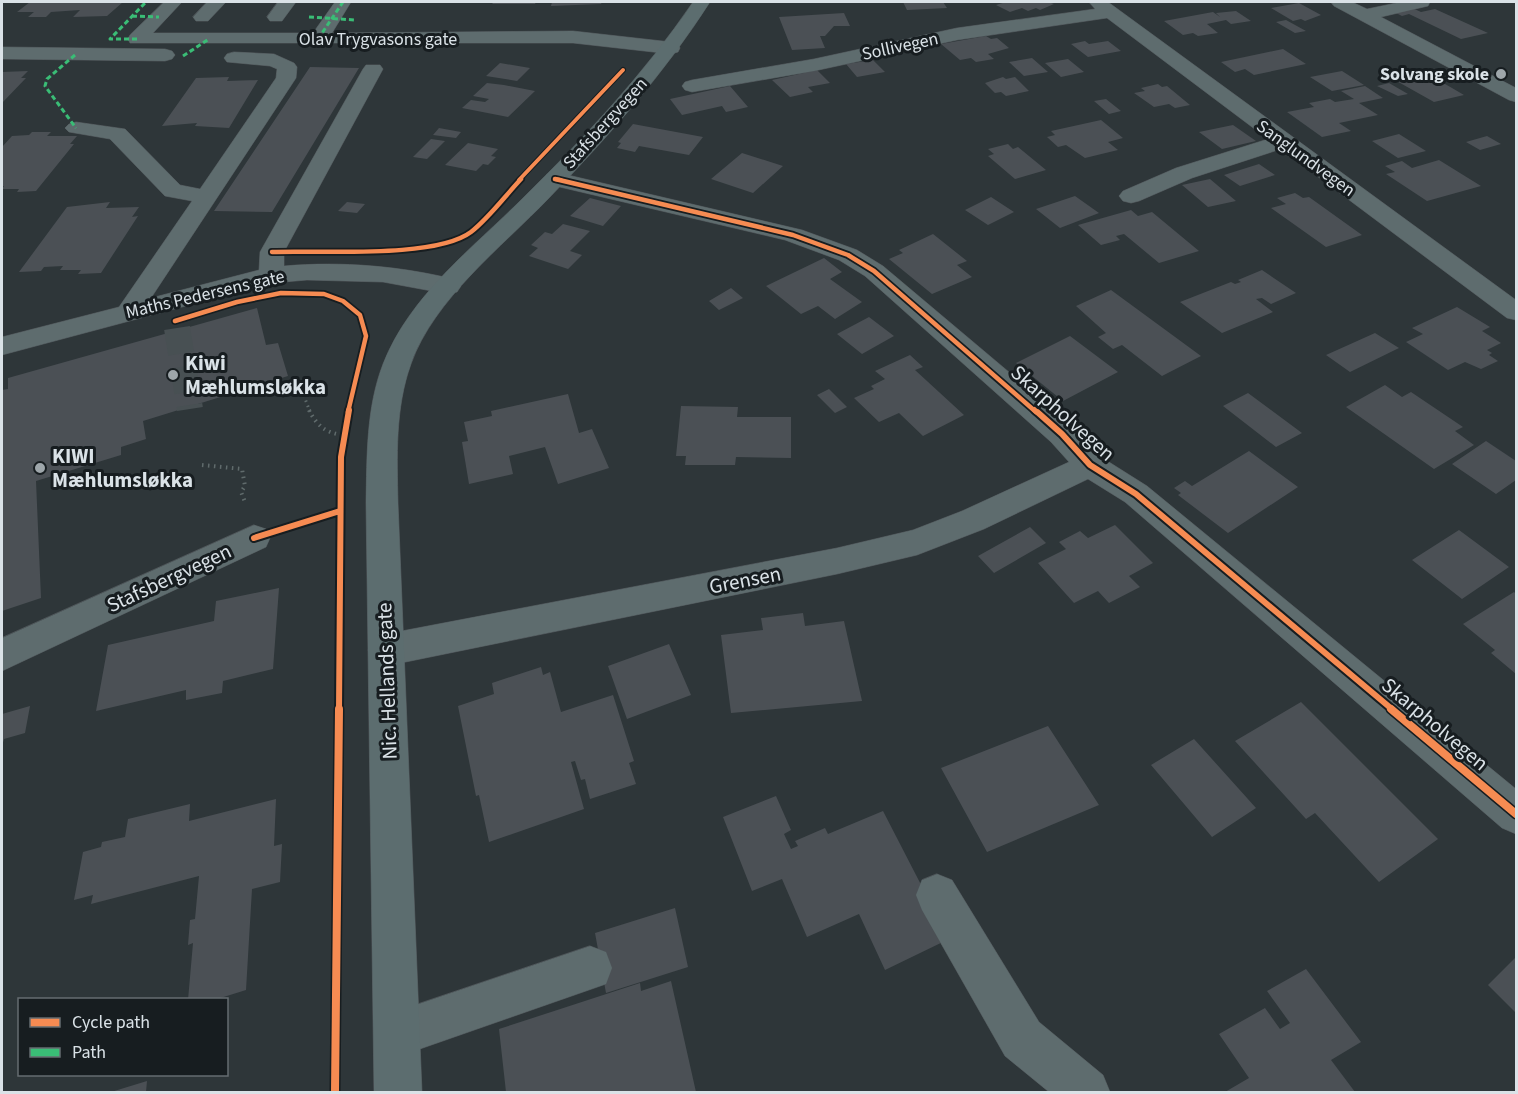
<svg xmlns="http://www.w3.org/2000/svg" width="1518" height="1094" font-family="'Source Sans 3',sans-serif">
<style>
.building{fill:#4b5055}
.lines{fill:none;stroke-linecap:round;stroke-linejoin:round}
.minor-tunnel{stroke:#485053;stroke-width:26;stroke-dasharray:26 13;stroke-linecap:butt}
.minor-casing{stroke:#4e5458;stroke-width:1}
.major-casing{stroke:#4e5458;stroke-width:1}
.path-far1{stroke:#606b6c;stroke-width:3;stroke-dasharray:1.5 4;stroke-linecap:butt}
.path{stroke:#606b6c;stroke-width:4;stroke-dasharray:1.5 4.5;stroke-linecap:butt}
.minor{fill:#5e6c6e;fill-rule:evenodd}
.major{fill:#5c6d6f;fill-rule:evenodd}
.quiet{stroke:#3abd76;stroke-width:3;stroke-dasharray:5 3;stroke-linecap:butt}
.cycleway-far3-casing{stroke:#171d20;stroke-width:6}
.cycleway-far2-casing{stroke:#171d20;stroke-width:8}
.cycleway-far1-casing{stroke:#171d20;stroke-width:10}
.cycleway-casing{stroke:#171d20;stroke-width:11}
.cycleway-far3{stroke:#f68b52;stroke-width:4}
.cycleway-far2{stroke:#f68b52;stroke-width:4.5}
.cycleway-far1{stroke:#f68b52;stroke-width:6}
.cycleway{stroke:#f68b52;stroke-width:8}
.poi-dot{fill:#9ea6aa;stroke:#171d20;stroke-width:2}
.labels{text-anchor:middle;stroke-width:6;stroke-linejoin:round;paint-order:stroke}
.far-street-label{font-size:18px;fill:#dae2e7;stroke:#171d20}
.far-poi-label{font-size:18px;font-weight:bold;fill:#dae2e7;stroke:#171d20;text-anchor:end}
.poi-label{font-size:21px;font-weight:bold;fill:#dae2e7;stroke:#171d20;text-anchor:start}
.street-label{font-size:21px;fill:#dae2e7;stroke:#171d20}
</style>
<rect width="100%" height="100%" fill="#2e3639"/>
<!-- building -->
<path class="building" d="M30,2H123L107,16L73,17L80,10L51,12L46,17H28L34,12H17Z
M494,2H536L535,4H492Z
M552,2H602L601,4L551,6Z
M903,2H943L947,8L907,10Z
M1006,2H1048L1054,4L1040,10L1036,8L1028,11L1022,8L1010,12L996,5Z
M1299,3L1321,15L1305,21L1301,19L1293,21L1271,8Z
M1408,6L1421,12L1435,9L1488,33L1461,39L1409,14L1402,16L1390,10Z
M1236,11L1251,21L1231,24L1226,20L1207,24L1218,33L1198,36L1193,33L1183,35L1164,21L1213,12L1220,17L1216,13Z
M844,13L850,26H834L825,36H820L825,48L792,50L779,17Z
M1286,20L1306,31L1295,33L1276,22Z
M986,36L991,39L997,38L1009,48L988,54L994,59L976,62L971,58L960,60L941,44Z
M1085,41L1089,44L1108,41L1121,51L1088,57L1071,44Z
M1283,49L1306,64L1254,75L1245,69L1235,72L1221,62Z
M1032,58L1048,72L1024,76L1009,62Z
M1068,59L1084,72L1061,77L1045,63Z
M873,60L885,72L857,77L846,64Z
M500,63L530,68L517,81L486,76Z
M310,67L359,68L272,212L214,211Z
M817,70L830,83L808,87L813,92L790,97L772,80Z
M28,71L21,78H26L2,103V72Z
M1342,71L1364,85L1332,91L1310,77Z
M1424,72L1452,88L1464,95L1434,102L1393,79Z
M229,77L227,81L258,80L229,128L195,126L197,123L162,126L196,78Z
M1003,77L1006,79L1015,77L1029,91L1006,96L1001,92L995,93L985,83Z
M487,83L504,85L535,91L508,117L462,108L471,100L485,102L489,99L473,96Z
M1389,83L1408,94L1398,96L1377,86Z
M1158,84L1162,87L1167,86L1190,105L1175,108L1169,104L1154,107L1134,93L1145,91L1141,88Z
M730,86L748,107L726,112L722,106L682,115L670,99Z
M1365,86L1383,98L1359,103L1378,115L1339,123L1351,131L1322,137L1287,112L1314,107L1309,103L1330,99L1335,102L1354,99L1341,91Z
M1106,99L1121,111L1109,114L1094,101Z
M1101,120L1123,138L1108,142L1118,150L1085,158L1066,145L1058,147L1047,137L1055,135L1051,131Z
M633,124L703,137L689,155L639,146L635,152L617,148L621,143L618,142Z
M1233,125L1256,141L1222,149L1199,132Z
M439,128L461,132L456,138L433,135Z
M32,132H51L47,136H77L70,144H74L36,191L17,192L19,189H2L4,186H2V147L12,136L29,135Z
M1399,134L1426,151L1398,158L1372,141Z
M1487,136L1501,144L1480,150L1466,142Z
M431,139L445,141L427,159L413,157Z
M468,143L498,149L491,156L496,157L488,165L483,164L476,171L445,165Z
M1008,144L1013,149L1018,147L1046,170L1015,179L988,156L994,154L988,149Z
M742,153L783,166L753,193L711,179Z
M1439,160L1481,186L1427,201L1386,174L1395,172L1385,166L1402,161L1412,168Z
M1259,164L1275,175L1240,186L1224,175Z
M1210,179L1236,201L1208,207L1182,185Z
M1295,193L1303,198L1309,197L1362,235L1326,247L1271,208L1286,204L1277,198Z
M1075,196L1099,213L1060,228L1036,209Z
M991,197L1014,212L988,225L965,210Z
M590,198L621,206L603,226L570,216Z
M110,202L106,208L139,207L132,217L138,216L101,273L78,274L81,270H60L63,266L44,267L41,271L19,272L67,207Z
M347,202L365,204L357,213L338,211Z
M1131,210L1138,216L1152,212L1199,251L1159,263L1124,234L1116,236L1120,240L1101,245L1078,225Z
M563,224L590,231L570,251L582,255L568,269L529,256L538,248L531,245L545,232L552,234Z
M933,234L967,261L957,265L972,277L932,294L889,259L903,253L899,250Z
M824,258L842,272L830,279L862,302L835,319L818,306L801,314L766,286Z
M1262,270L1296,293L1271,304L1262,298L1256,299L1273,312L1222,333L1180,302L1231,282L1235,284L1241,282L1238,280Z
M731,288L743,298L719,310L709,301Z
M1111,290L1201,356L1162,376L1122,345L1113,349L1098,337L1106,333L1076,306Z
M1457,307L1490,327L1482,331L1501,343L1487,350L1492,353L1489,355L1498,361L1481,369L1465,362L1448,370L1406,342L1423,334L1412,328Z
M257,308L266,345L278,343L288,376L143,421L146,439L121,447V455L36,481L41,598L2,611V390L8,389V378Z
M869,317L894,336L862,354L837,334Z
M1375,333L1399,348L1350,372L1326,355Z
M1070,336L1118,372L1063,401L1016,363Z
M910,355L923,367L915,370L964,415L923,436L899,413L879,422L854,398L874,389L871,386L885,379L875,371Z
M1385,385L1402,397L1411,392L1463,427L1455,431L1474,445L1434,469L1346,407Z
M829,389L847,407L835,413L817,395Z
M1248,393L1302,433L1276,447L1223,406Z
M568,394L579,433L592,429L609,468L558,484L545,447L509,456L513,474L469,484L462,442L468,441L464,422L492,416L491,411Z
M681,406L738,407L737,417H791V458L736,457L735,465H685L686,456H676Z
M1486,441L1516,461V480L1496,494L1452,464Z
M1249,451L1298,487L1228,533L1178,495L1181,493L1174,488L1185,481L1192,486Z
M1115,525L1153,563L1129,576L1140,587L1109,603L1098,591L1074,603L1038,563L1066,549L1059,542L1080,531L1088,538Z
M1030,527L1046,543L994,573L978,556Z
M1459,530L1509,567L1462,599L1412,560Z
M279,588L273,669L223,681L222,693L186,700V690L96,711L108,645L214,621L216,601Z
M1514,592L1516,594V674L1491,653L1495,650L1463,624Z
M803,613L805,626L844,621L862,701L731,713L721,635L763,630L761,618Z
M669,644L691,695L627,719L608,666Z
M541,667L543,675L550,672L561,712L613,695L634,761L629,763L636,784L590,799L585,779L581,780L575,761L571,762L584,809L489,842L479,795L476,796L458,706L494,694L492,683Z
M1301,702L1438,839L1379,882L1315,813L1306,819L1235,741Z
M30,706L25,733L4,739L2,746V714Z
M1048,726L1099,805L987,852L941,768Z
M1194,739L1256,808L1212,837L1151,765Z
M776,796L791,830L784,834L791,849L798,846L795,841L825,828L828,834L883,811L949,939L885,970L859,914L807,937L782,879L752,891L723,817Z
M276,799L274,846L282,844L280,882L252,889L246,990L214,1000H188L193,943L188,945L190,920L195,919L199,876L91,904L93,895L74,900L83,852L101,847L102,842L125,837L128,819L190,804L189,821Z
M675,908L688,967L606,993L595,933Z
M1516,957V1013L1488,985Z
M1306,969L1361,1042L1331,1060L1355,1092H1225L1249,1078L1219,1034L1265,1008L1280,1029L1290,1023L1267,991Z
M671,981L696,1092H506L499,1029L640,983L641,991Z
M147,1081L146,1092H111Z"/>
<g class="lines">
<!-- minor-tunnel -->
<path class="minor-tunnel" d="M177,328L190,409"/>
<defs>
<path id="minor" d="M164,2H182L153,33H313L335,2H351L332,33L573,31L671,42L678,44L680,48L678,52L671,54L573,43H130L128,39L130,35Z
M207,2H226L208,21H196L193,17Z
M278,2H296L282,21H270L267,17Z
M1089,2H1108L1516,300V320L1507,318L1281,149L1192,178L1139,201L1131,203L1123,201L1119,196L1123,191L1176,168L1268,139L1107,18L957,40L814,71L692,92L685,90L682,86L685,82L692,80L814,59L957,28L1095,9Z
M1331,2H1352L1367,9L1401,2H1430L1428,6L1381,17L1516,88V102L1509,100L1334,6Z
M2,47L165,49L172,51L175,55L172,59L165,61L2,59Z
M234,52L274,54L294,63L297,67L296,78L151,298L259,270L260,252L363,69L366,65H380L383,69L284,252V266C342,261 401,266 457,280L461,286L457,292L448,294L383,282L307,280L272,283L2,355V337L119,307L192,201L165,196L110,139L69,132L65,128L69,124L76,122L125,129L180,185L200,189L276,78L277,69L270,66L227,62L224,58L227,54Z
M555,172L802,230L857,250L883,266L1073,426L1101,457L1147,486L1516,789V834L1502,828L1125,502L1088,479L984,529L917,555L837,574L386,666L373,661L368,650L373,639L386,634L837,548L913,530L962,511L1069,462L1051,442L865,276L839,260L785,240L547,184L544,179L547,174Z
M254,525L266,529L270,538L266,547L2,671V638Z
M937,874L952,880L1039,1022L1103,1075L1110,1092H1049L1005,1056L922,910L916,895L922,880Z
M590,946L606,952L612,968L606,984L397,1057L380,1051L374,1034L380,1017Z"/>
<path id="major" d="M693,2H710C664,74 608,137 549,198C502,247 434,299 411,364C395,408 397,457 398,503L422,1092H374L366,503C367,456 366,408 383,364C410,295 473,248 523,198C585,137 644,74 693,2Z"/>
</defs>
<!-- minor casing -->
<use href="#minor" class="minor-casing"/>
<!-- major casing -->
<use href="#major" class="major-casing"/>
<!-- path-far1 -->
<path class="path-far1" d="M300,385L310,412"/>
<!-- path -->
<path class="path" d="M309,410C317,426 326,433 343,435
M202,465L242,469L245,486L241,492L245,502"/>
<!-- minor -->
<use href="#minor" class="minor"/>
<!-- major -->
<use href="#major" class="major"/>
<!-- quiet -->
<path class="quiet" d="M132,16L159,17
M309,17L355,20
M137,39H110L146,2
M318,39L343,2
M75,55L47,79L45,86L76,128
M183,56L209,39"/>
<defs>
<path id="cycleway-far3" d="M555,179L561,180
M519,180L623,70"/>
<path id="cycleway-far2" d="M555,179L793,235L848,255L874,271L1036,412
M272,252C319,250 435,259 471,232C489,218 505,196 521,179
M175,321L237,302L281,293L324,294L343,301L360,315L366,336L348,412"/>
<path id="cycleway-far1" d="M1035,410L1062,434L1090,465L1136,494L1393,710
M254,538L340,511
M339,710L341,457L349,410"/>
<path id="cycleway" d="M1391,709L1516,814
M335,1092L339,709"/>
</defs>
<!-- cycleway-far3 casing -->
<use href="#cycleway-far3" class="cycleway-far3-casing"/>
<!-- cycleway-far2 casing -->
<use href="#cycleway-far2" class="cycleway-far2-casing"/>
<!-- cycleway-far1 casing -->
<use href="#cycleway-far1" class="cycleway-far1-casing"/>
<!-- cycleway casing -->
<use href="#cycleway" class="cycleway-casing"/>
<!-- cycleway-far3 -->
<use href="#cycleway-far3" class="cycleway-far3"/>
<!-- cycleway-far2 -->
<use href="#cycleway-far2" class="cycleway-far2"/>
<!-- cycleway-far1 -->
<use href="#cycleway-far1" class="cycleway-far1"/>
<!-- cycleway -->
<use href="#cycleway" class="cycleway"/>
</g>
<!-- markers -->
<g class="poi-dot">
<circle cx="1501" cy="74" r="6"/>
<circle cx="173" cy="375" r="6"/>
<circle cx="40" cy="468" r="6"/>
</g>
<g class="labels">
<!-- far-street labels -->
<g class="far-street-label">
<text x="378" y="45">Olav Trygvasons gate</text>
<text transform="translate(900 46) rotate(-12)" y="6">Sollivegen</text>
<text transform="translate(605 123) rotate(-48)" y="6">Stafsbergvegen</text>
<text transform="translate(1306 158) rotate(36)" y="6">Sanglundvegen</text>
<text transform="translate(205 294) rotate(-13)" y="6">Maths Pedersens gate</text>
</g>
<!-- far-poi labels -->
<g class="far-poi-label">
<text x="1489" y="80">Solvang skole</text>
</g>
<!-- poi labels -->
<g class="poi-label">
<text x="185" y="370">Kiwi<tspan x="185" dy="24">Mæhlumsløkka</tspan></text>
<text x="52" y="463">KIWI<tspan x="52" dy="24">Mæhlumsløkka</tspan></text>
</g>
<!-- street labels -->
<g class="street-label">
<text transform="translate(1063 413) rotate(42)" y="7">Skarpholvegen</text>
<text transform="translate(169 578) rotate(-25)" y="7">Stafsbergvegen</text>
<text transform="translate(745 580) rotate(-11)" y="7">Grensen</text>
<text transform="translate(387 681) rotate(-92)" y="7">Nic. Hellands gate</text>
<text transform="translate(1435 724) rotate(40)" y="7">Skarpholvegen</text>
</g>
</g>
<!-- border -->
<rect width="1518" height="1094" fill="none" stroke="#dae2e7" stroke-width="6"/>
<!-- legend -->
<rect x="18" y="998" width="210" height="78" fill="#171d20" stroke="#656c70" stroke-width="1.5"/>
<rect x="30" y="1018" width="30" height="9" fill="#f68b52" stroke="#656c70" stroke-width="1.5"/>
<text x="72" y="1028" font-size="18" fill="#dae2e7">Cycle path</text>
<rect x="30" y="1048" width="30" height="9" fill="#3abd76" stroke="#656c70" stroke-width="1.5"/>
<text x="72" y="1058" font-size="18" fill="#dae2e7">Path</text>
</svg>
